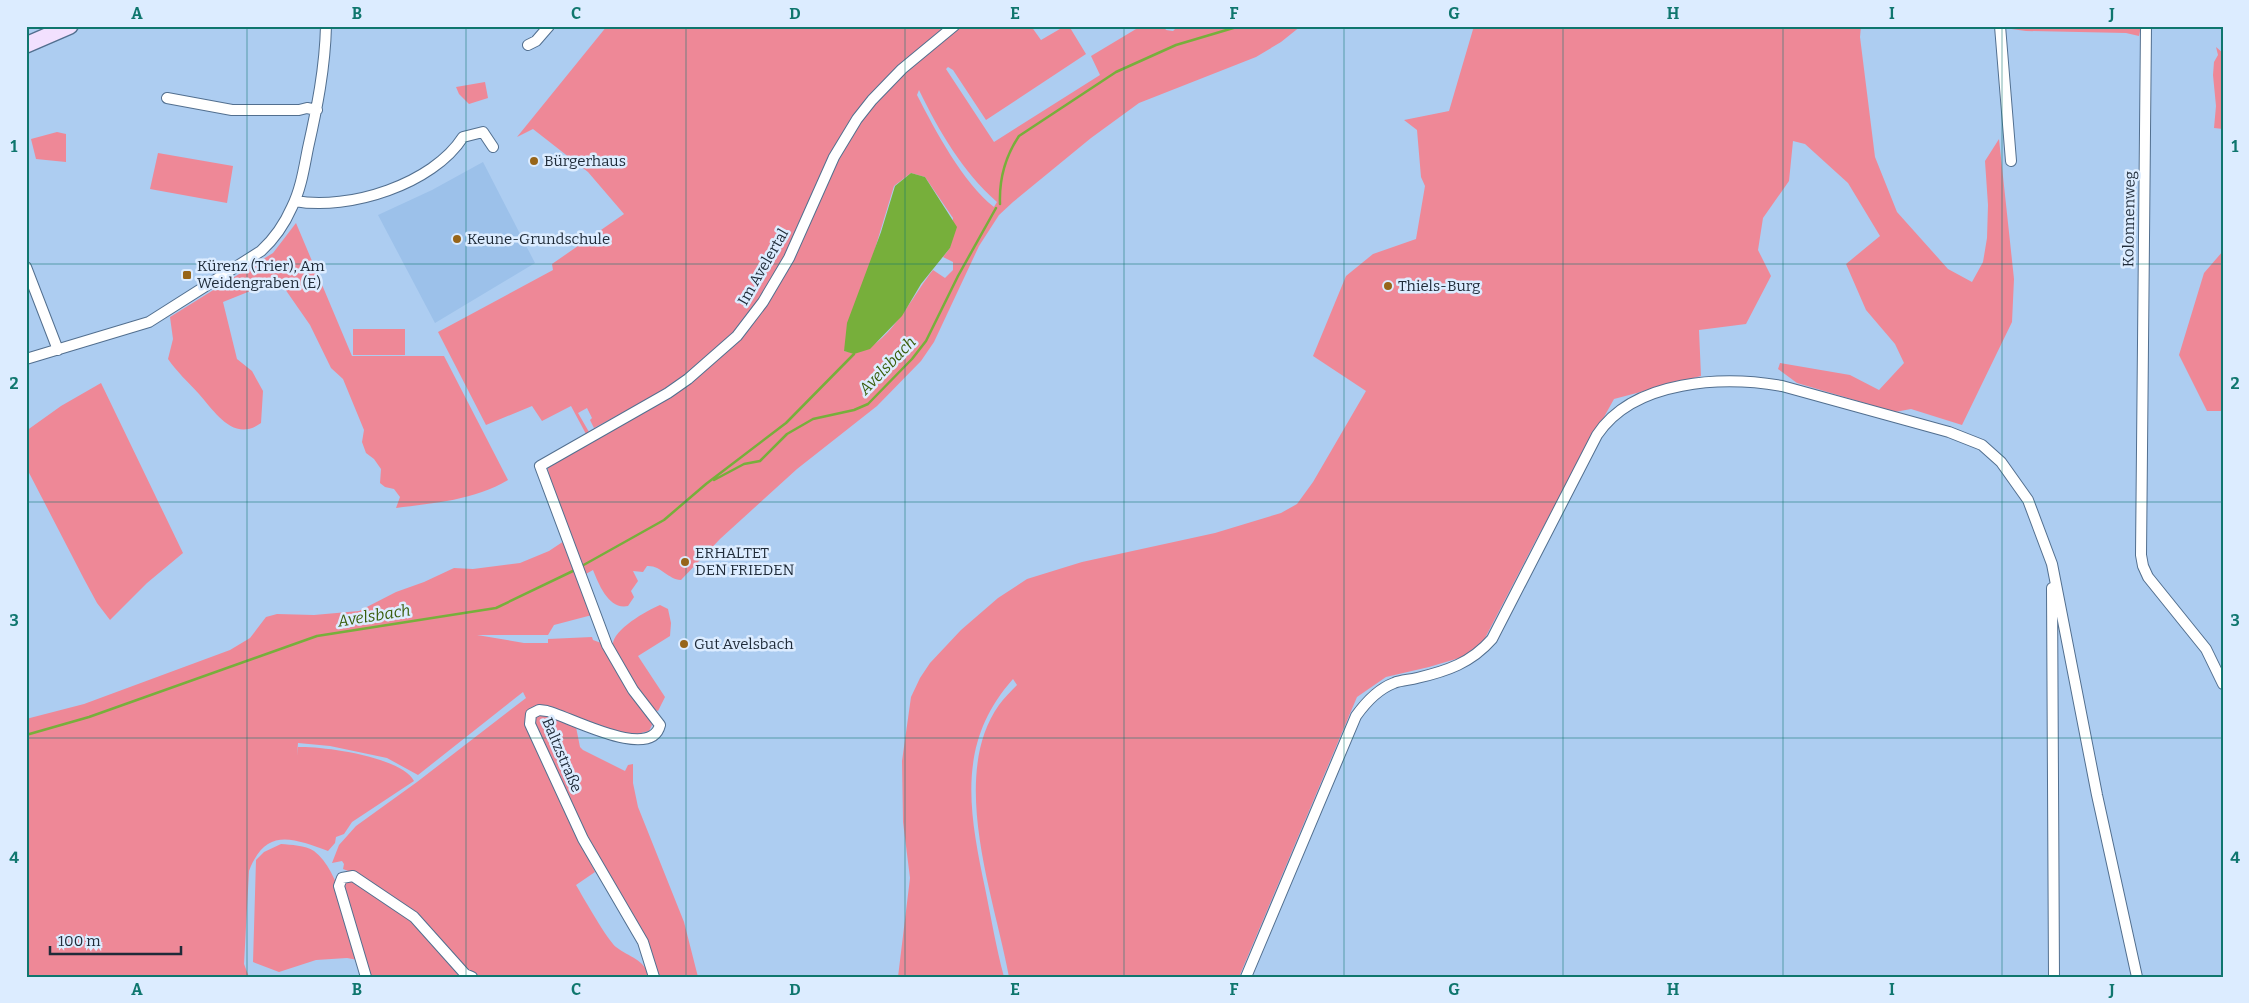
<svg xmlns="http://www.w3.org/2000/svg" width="2249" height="1003" font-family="Bitter,serif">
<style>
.built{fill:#9cc1ea}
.green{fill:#ee8897;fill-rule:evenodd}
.water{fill:#77af3b}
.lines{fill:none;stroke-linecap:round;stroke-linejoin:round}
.stream{stroke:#77af3b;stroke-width:2.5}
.minor-casing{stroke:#526f8f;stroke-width:12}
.secondary-casing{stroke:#526f8f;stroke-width:18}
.minor{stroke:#fff;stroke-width:10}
.secondary{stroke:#f2e0fe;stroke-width:15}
.grid{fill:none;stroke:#0f766e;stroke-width:1;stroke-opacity:0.55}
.poi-dot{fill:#976519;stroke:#dcecff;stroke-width:2}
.labels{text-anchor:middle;stroke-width:5;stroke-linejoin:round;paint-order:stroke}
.poi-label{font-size:15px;fill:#1f2b39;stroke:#dcecff;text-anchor:start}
.street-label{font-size:15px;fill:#1f2b39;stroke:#dcecff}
.water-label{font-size:16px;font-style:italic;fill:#395d0b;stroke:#dcecff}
.neatline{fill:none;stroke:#0f766e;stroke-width:2}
.grid-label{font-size:16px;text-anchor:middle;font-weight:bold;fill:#0f766e}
</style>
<rect width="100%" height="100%" fill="#adcdf1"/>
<!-- built -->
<path class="built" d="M483,162L535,263L435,323L378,215L432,190Z"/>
<!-- green -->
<path class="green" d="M607,26H947L950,35L961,26H1031L1041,40L1065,26H1069L1086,54L986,120L953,70L948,67L946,69L994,142L1100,75L1091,56L1141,26H1164L1166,30L1173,31L1178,26H1301L1281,42L1256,57L1139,103L1091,138L1013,202L999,215L979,246L934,342L921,361L877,406L797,469L720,539L681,580C667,579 661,565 647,566L643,572L633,571L638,581L631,591L634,597L628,606C609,610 599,585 593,570L584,575L549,478L548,468L552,464L674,394L736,331L685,378L620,417L618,415L594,428L590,420L592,418L587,408L578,413L589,432L586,434L571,406L542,421L532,406L486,425L438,332L553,270L552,264L624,214L588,172L533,129L517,137ZM919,90C939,131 962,171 997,202L994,207C963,183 935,130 917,95ZM911,173L925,177L953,218L950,248L943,257L953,262V270L945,278L933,270C913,294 881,363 844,351L894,186Z
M1474,26H1861L1860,37L1875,157L1897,212L1948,269L1972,282L1983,262L1987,238L1988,205L1985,161L1999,139L2014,279L2012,322L1962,425L1911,409L1895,412L1797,383L1778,369L1780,363L1850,375L1879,390L1904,363L1895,344L1866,310L1846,264L1880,236L1848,183L1805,144L1793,141L1789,181L1763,218L1758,250L1771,276L1746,324L1699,330L1701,376L1614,399L1536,540L1484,640L1466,656L1429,667L1386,677L1357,697L1239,977H1009C995,899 948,777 999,705C1004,698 1011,691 1017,685L1013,679C956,743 969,811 985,888C991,917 996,947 1004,977H898L910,878L903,822L902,761L911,697L920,678L930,663L961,630L998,598L1027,579L1082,562L1215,533L1281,513L1297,504L1313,482L1366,391L1313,356L1346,276L1373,254L1416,239L1425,186L1421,177L1417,130L1404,120L1449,111Z
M2004,26H2141L2139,36L2126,33L2026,31L2004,28Z
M2216,47L2223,53V129L2214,128L2216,106L2213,75L2214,62L2218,55Z
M485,82L488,98L469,104L459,94L456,87Z
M57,132L66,134V162L36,159L31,139Z
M158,153L233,166L227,203L150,189Z
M296,223L352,356H444L508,480C475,500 434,503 396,508L400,497L394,489L385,487L380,483L381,469L374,459L366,453L362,442L364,430L343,379L331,368L310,325L285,289L268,284L223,302L237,359L252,371L263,391L261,423C234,443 215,412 199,394C188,382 177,372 168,359L173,339L170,317L273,253Z
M2223,251V411H2207L2179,355L2204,273Z
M353,329H405V355H353Z
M101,383L183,553L147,583L110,620L97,603L84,579L26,467V431L61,406Z
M564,541L592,615L554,625L548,635H477L524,643H548V639L592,637L593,640L604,644L651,719L652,725L649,731L629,736L540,706L530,708L526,717L572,826L595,872L576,885C583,897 608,941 616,947C629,957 644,959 650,977H368L344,894V882L356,874L343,869L344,864L342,861L332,863L339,845L356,826L417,782L526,698L523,692L418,775L387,758L330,746L298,743L297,756L298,747C323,746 402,757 414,781L352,822L344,834L336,837L335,843L328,851C294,839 266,826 249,871L244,964L249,977H26V719L84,704L230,650L250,638L266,617L277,614L314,615L359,611L396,592L424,582L454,568L473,569L520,563L549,551Z
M660,605L668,609L671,623L670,636L638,656L665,697L658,711L654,710L647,704L613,647C610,631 646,611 660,605Z
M540,714H544L576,727L580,747L583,750L625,771L628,765L633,764V783L638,807L684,922L698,977H658L587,841L534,726V720Z
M281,844C291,845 305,845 314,851C341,871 349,930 358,960L347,958L316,960L279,972L253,962L256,860L264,852Z"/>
<!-- water -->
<path class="water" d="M911,173L925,177L957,227L950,248L921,284L902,316L870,349L854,354L844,351L847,323L881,232L895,186Z"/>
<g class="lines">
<!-- stream -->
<path class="stream" d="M1000,204C999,179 1005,157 1019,136L1116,72L1176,45L1240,26
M714,480L744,464L760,461L787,434L813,419L854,410L868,404L912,359L926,341L958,276L996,208
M580,567L664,520L706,484L786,423L854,354
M26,735L89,717L317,636L496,608L575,570"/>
<defs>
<path id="minor" d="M2000,26L2011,161
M2146,26L2141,555L2143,566L2148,577L2206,649L2223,684
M528,45L536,41L549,26
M167,98L232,110H299L307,108L317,110
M295,201C349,211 433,184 463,137L483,132L493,147
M26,267L58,350
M26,359L149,322L261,251C273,240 285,223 292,207C301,189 304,168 308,148C317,108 325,68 326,26
M2052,588L2054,977
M366,977L339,886L342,878L353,876L414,917L465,974L472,977
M654,977L643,942L583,839L530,724L531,714L539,710L547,711C568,716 651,762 660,725L633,690L607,645L540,466L668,393L688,379L737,336L763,302L789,258L834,157L857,119L872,100L902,69L954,26
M1246,977L1356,716C1366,702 1378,689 1394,683C1401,680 1410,680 1417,678C1447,671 1471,663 1492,639L1597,435C1634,379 1724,376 1782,386L1949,432L1982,445L2001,462L2028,500L2052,564L2097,795L2137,977"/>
<path id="secondary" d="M26,45L70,26"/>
</defs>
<!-- minor casing -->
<use href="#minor" class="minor-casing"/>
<!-- secondary casing -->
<use href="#secondary" class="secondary-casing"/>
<!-- minor -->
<use href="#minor" class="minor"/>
<!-- secondary -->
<use href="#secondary" class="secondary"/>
</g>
<!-- grid -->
<path class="grid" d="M247,26V977M466,26V977M686,26V977M905,26V977M1124,26V977M1344,26V977M1563,26V977M1783,26V977M2002,26V977M26,264H2223M26,502H2223M26,738H2223"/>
<!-- markers -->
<g class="poi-dot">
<circle cx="534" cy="161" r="5"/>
<circle cx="457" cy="239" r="5"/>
<rect x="182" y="270" width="10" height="10" rx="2.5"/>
<circle cx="1388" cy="286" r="5"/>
<circle cx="685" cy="562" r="5"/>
<circle cx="684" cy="644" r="5"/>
</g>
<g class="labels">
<!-- poi labels -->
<g class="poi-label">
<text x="544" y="166">Bürgerhaus</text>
<text x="467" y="244">Keune-Grundschule</text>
<text x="197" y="271">Kürenz (Trier), Am<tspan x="197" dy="17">Weidengraben (E)</tspan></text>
<text x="1398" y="291">Thiels-Burg</text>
<text x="695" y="558">ERHALTET<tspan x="695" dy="17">DEN FRIEDEN</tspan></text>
<text x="694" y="649">Gut Avelsbach</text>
</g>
<!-- street labels -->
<g class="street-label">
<text transform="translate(2129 219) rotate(-89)" y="5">Kolonnenweg</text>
<text transform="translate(763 267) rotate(-60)" y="5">Im Avelertal</text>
<text transform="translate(562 755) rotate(67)" y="5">Baltzstraße</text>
</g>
<!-- water labels -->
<g class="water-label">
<text transform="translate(887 365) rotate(-46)" y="6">Avelsbach</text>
<text transform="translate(374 615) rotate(-9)" y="6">Avelsbach</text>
</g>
</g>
<!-- border -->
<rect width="2249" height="1003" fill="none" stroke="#dcecff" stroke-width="55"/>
<!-- scale -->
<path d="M50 946v8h131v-8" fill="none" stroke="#1f2b39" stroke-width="2.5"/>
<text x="58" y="946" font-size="15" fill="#1f2b39" stroke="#dcecff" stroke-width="4" paint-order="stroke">100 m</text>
<rect x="28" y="28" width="2194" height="948" class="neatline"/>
<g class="grid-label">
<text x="137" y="19">A</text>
<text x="357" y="19">B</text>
<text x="576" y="19">C</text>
<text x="795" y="19">D</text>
<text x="1015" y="19">E</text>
<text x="1234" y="19">F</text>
<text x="1454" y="19">G</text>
<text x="1673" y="19">H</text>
<text x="1892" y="19">I</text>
<text x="2112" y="19">J</text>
<text x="14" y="152">1</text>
<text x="2235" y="152">1</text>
<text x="14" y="389">2</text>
<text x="2235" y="389">2</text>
<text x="14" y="626">3</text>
<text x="2235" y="626">3</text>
<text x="14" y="863">4</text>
<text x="2235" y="863">4</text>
<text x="137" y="995">A</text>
<text x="357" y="995">B</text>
<text x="576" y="995">C</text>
<text x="795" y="995">D</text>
<text x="1015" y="995">E</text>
<text x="1234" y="995">F</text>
<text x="1454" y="995">G</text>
<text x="1673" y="995">H</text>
<text x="1892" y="995">I</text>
<text x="2112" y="995">J</text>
</g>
</svg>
